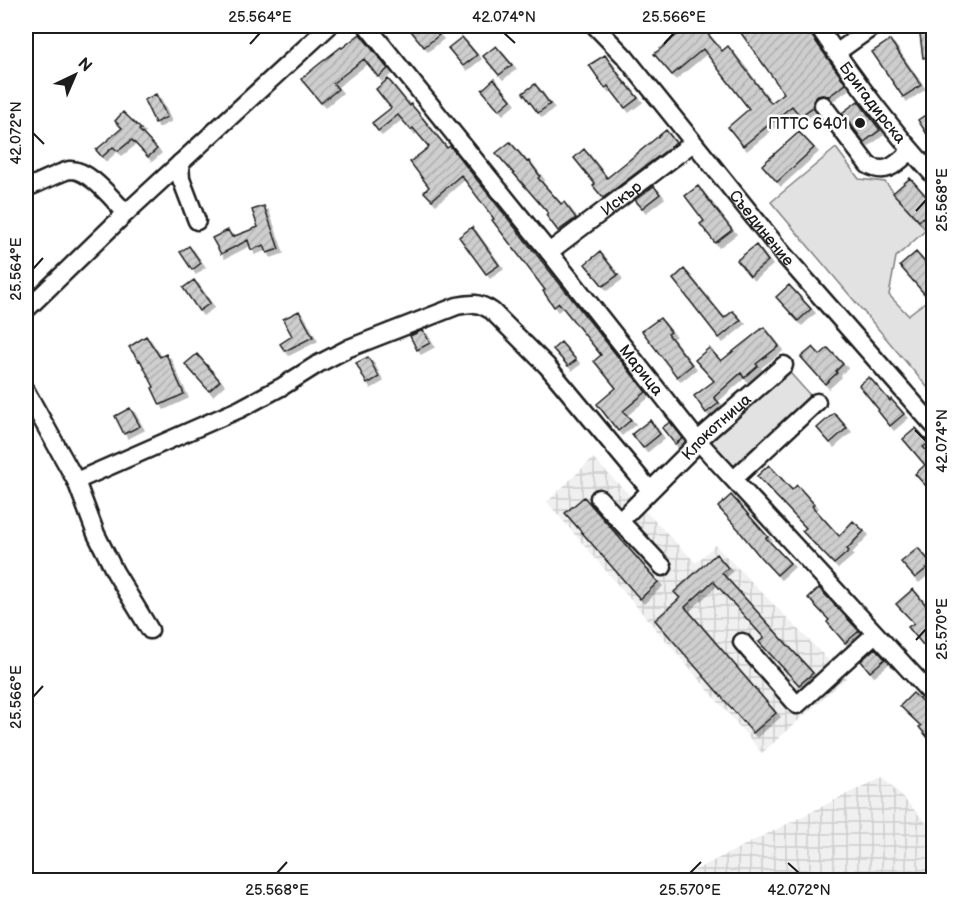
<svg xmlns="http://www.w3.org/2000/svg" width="959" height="906" font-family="'Balsamiq Sans',sans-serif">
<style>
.industrial{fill:url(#industrial-grid)}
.green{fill:#e2e2e2;stroke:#7f7f7f;stroke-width:1.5}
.building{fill:url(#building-hatch);stroke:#1c1c1c;stroke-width:1.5;filter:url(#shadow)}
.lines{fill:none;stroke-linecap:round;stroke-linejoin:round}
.minor-casing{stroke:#1c1c1c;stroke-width:21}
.minor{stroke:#fff;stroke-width:16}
.ticks{fill:none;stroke:#1c1c1c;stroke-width:2}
.poi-dot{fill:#1c1c1c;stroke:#fff;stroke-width:2}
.labels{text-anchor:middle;stroke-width:5;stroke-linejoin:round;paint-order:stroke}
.street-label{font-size:16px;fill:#1c1c1c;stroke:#fff}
.poi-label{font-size:16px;fill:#1c1c1c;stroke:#fff;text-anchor:end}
.neatline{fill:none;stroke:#1c1c1c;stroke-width:2}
.ticks-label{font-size:15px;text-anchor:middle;fill:#1c1c1c}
</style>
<defs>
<pattern id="industrial-grid" width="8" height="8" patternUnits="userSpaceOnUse" patternTransform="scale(1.5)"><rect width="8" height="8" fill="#f0f0f0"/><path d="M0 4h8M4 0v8" fill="none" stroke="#cdcdcd"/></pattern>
<pattern id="building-hatch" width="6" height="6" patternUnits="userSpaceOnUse" patternTransform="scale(1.5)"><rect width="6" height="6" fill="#cecece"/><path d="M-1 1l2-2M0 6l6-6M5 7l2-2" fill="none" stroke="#b0b0b0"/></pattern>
<filter id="shadow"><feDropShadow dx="4" dy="4" stdDeviation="0" flood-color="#0004"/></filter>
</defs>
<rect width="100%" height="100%" fill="#fff"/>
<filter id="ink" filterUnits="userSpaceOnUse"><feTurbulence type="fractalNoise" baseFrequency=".0167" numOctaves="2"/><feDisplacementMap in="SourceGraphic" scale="12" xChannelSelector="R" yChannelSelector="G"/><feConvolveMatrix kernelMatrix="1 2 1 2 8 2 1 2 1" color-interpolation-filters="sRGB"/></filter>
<g filter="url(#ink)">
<!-- industrial -->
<path class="industrial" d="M593,458L696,563L715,545L846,678L762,753L547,502Z
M883,776L933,830V880H675Z"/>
<!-- green -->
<path class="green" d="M836,148L859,179L885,182L926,230L896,257L889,295L908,315L933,296V394L771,202Z
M783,365L817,403L734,475L706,442Z"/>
<!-- building -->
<path class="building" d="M407,26H431L439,35L424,47Z
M688,26H701L722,51L728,46L771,103L784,93L736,26H808L809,32L846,84L829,96L822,95L817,96L813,101V107L800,116L792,106L743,146L728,127L749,109L703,49L672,75L654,54Z
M919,26H933V57L923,58Z
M360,34L388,69L378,77L364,59L333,83L338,89L321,103L301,79L318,65L341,47L342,48Z
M462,37L477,55L463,66L448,48Z
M890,40L921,85L903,97L872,52Z
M496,46L512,65L499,75L483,56Z
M605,55L625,84L626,83L638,98L625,108L608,86L605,88L589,65Z
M388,79L410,106L411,104L447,148L450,146L646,392L623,411L631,420L618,431L597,404L616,388L594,361L601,355L559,303L554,307L543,291L545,290L492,220L494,219L461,175L432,200L424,192L429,187L410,162L429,147L413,128L411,130L398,115L378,131L372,123L391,108L376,89Z
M494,79L511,100L499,110L482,90Z
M535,84L550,104L538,113L523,93Z
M156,94L167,117L155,123L144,100Z
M858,101L880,130L864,142L842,113Z
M933,110V144L918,120Z
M123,112L141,129L139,130L157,149L148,157L132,140L118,151L113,147L102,157L96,150L122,128L115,121Z
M666,130L676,143L603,198L593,186L595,184L574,158L584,149L607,178Z
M799,132L814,148L777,182L762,165Z
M510,142L527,162L529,161L540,176L538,178L561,204L564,202L576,218L558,231L546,215L548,213L496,153Z
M910,178L933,204V208L919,221L893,193Z
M654,186L660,194L642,208L635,200Z
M698,186L732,230L715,243L700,224L704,221L685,196Z
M264,206L279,249L267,253L264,245L251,250L248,240L221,254L212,238L228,230L232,237L258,227L252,210Z
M472,227L499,265L486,274L459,237Z
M756,245L768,261L750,276L737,260Z
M189,246L201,263L192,270L180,252Z
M600,252L618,275L603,286L585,264Z
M916,252L933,272V294L928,298L900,266Z
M684,269L724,318L733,311L741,320L719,338L673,279Z
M194,280L210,303L199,311L183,288Z
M789,285L811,309L798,321L776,297Z
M299,311L313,337L285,351L280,344L292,336L283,319Z
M660,318L671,332L668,334L692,365L677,377L642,331Z
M764,327L779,346L756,364L758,366L744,378L741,373L714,397L719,403L706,413L694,396L714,381L695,360L709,348L721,361Z
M423,330L430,343L417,350L410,336Z
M146,336L160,357L166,354L184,394L160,405L152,388L154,387L140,360L139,361L129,347Z
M561,342L576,360L568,366L553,349Z
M813,347L820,355L828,348L843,364L836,371L837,373L825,384L801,357Z
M197,354L220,381L209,391L185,364Z
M368,357L379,377L367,384L356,363Z
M869,377L890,401L891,399L904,414L890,426L878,411L879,410L859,385Z
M130,408L140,426L124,434L115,416Z
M834,413L847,428L830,443L817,428Z
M650,420L660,434L643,448L632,434Z
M670,422L683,438L675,444L662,428Z
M916,428L929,443L923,447L933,457V478L925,485L915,474L925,465L903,439Z
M769,465L792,490L797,485L814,504L812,506L839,536L853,521L864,531L847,549L849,551L834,564L802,531L806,528L757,476Z
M731,495L768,537L766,538L790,563L777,575L761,558L740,532V531L718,507Z
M584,497L658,582L640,599L565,513Z
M918,548L932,564L915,578L901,562Z
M716,554L728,568L722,573L813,673L799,685L759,642L764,638L713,581L685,607L776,713L753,733L655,620L680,598L674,592Z
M819,588L859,631L845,643L827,622L829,620L808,598Z
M913,589L933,614V657L908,627L914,623L896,604Z
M875,648L885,659L870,672L861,661Z
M913,693L925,704L924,706L933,717V744L919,727L921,726L900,706Z"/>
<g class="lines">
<defs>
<g id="minor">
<path id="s1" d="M367,26L549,252L698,441L934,697"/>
<path id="s2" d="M595,26L625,57L784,255L934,426"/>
<path id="s3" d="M818,26C853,78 891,129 934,176"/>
<path d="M836,53L874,26"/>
<path d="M823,105L868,165C887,176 897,163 911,151"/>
<path d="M180,163L181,179L197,221"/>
<path d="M26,188C35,185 62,171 70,170C89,169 112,199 126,213"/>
<path id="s4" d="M549,252L693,143"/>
<path d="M26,310L126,213L329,26"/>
<path d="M26,391L76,481"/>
<path d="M734,479L817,402"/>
<path id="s5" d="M599,498L620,521L691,450L704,435L784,365"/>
<path d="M620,521L663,567"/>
<path d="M150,630L115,572L96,534L76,481L240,409L283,386L318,364L349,348L457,306C473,303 478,302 492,311L547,366L650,490"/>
<path d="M742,642L797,705L875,634"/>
</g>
</defs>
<!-- minor casing -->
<use href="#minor" class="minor-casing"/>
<!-- minor -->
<use href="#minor" class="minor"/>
</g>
</g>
<!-- ticks -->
<path class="ticks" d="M504,33L515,43M250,44L260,33M664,44L674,33M33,133L44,144M916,211L926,200M33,269L43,258M915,430L926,441M916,640L926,629M33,697L43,686M788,863L799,873M277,873L287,862M690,873L701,862"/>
<!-- markers -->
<circle class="poi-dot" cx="860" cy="123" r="6"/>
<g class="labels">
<!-- street labels -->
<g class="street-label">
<text dy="6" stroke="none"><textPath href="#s3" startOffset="94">Бригадирска</textPath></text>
<text dy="6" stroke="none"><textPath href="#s4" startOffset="90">Искър</textPath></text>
<text dy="6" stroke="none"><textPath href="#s2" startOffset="262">Съединение</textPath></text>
<text dy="6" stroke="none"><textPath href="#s1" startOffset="440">Марица</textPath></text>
<text dy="6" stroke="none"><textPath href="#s5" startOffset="166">Клокотница</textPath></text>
</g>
<!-- poi labels -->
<g class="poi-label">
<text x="848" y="129">ПТТС 6401</text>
</g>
</g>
<!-- margin -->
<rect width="959" height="906" fill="none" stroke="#fff" stroke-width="66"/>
<!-- north arrow -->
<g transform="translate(75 75) rotate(44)" stroke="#ffffff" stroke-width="4.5" paint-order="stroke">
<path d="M0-4.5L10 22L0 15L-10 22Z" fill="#1c1c1c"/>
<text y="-9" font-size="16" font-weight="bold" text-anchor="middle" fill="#1c1c1c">N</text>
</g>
<rect x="33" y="33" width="893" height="840" class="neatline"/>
<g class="ticks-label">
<text x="260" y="22">25.564°E</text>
<text x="504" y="22">42.074°N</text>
<text x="674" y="22">25.566°E</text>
<text transform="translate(16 133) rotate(-90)" y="5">42.072°N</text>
<text transform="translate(942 200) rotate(-90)" y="5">25.568°E</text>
<text transform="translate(16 269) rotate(-90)" y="5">25.564°E</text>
<text transform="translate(942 441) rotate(-90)" y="5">42.074°N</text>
<text transform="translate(942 629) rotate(-90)" y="5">25.570°E</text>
<text transform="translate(16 697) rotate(-90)" y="5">25.566°E</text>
<text x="277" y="895">25.568°E</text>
<text x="690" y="895">25.570°E</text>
<text x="799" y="895">42.072°N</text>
</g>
</svg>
